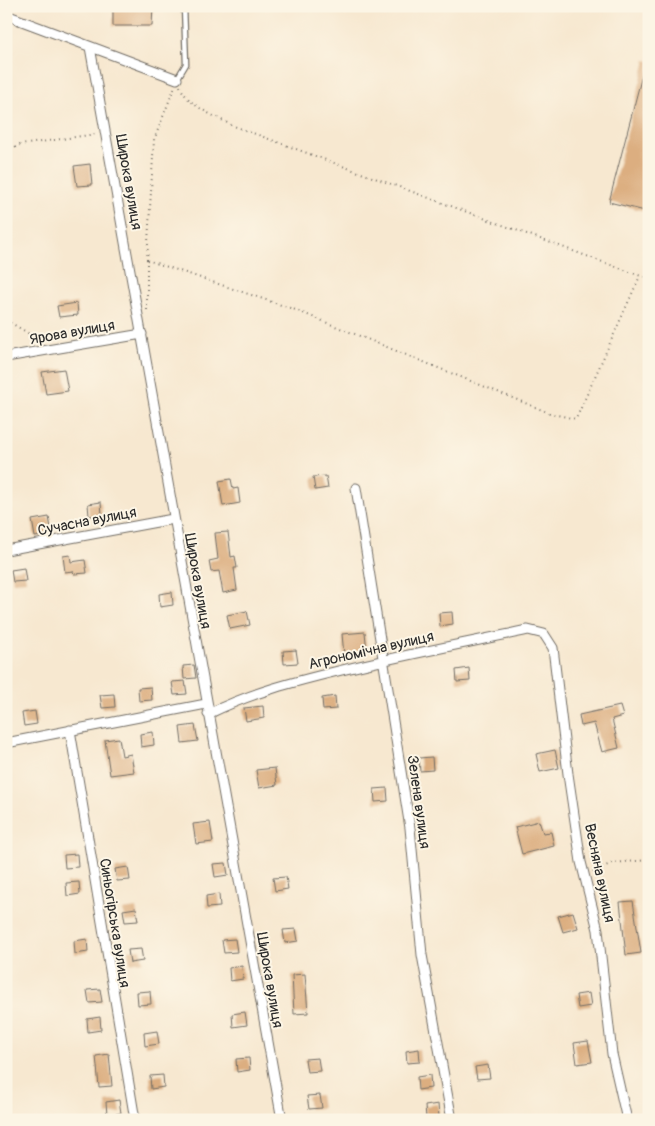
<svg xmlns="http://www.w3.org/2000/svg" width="655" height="1126" font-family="Pangolin,sans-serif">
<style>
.building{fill:#dcae80}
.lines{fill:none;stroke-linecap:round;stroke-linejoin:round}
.lane-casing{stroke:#726d65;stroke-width:7}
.street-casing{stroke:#726d65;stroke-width:11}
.path{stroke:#726d65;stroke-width:2;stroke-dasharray:1 4;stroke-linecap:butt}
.lane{stroke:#fff;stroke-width:4.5}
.street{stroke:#fff;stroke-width:9}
.labels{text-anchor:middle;stroke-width:4;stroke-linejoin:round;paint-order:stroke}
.street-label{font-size:15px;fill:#2b2b2b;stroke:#fcf5e5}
</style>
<rect width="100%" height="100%" fill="#fcf5e5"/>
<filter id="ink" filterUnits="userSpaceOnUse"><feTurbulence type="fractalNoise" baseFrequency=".02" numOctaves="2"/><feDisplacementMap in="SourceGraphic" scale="10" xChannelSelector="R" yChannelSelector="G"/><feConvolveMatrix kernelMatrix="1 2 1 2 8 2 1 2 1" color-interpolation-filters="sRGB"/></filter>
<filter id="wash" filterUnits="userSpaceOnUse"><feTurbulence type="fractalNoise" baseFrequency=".0096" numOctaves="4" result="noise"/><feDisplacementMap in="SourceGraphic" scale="20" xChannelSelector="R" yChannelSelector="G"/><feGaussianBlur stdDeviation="1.12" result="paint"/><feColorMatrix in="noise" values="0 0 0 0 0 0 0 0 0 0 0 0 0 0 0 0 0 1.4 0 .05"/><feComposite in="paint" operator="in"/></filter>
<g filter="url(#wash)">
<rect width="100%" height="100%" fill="#f7e8d0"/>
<g id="blocks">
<!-- building -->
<path class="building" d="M113,6H153L152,26H113Z
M646,60L649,61V212L609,202Z
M90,164L92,185L77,186L74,166Z
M77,303L78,315L59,317L57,306Z
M64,369L68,391L46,394L42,372Z
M326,476L328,488L315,490L313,477Z
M231,479L233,489L238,488L240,503L223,506L219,481Z
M101,502L102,515L89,516L88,504Z
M49,517L52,534L35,537L32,520Z
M228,532L231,557L235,556L237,568H234L237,590L223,593L219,571L211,572L209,561L218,559L215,533Z
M70,555L71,562L85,560L87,573L74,574L73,571L65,572L63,556Z
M24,568L26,581L13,582L11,570Z
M172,592L173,605L160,607L159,594Z
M247,611L250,625L230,629L227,615Z
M452,612L453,624L440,626L439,613Z
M365,632L367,652L344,655L342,634Z
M296,650L298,663L284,664L283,651Z
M194,665L196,678L184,679L183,666Z
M469,668L470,681L457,682L456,670Z
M185,681L187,694L174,695L172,682Z
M151,687L152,700L139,701L138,688Z
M114,694L115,707L102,708L100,695Z
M335,696L336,709L323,710L322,698Z
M263,706L264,718L246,721L244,708Z
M620,706L623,716L612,719L619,748L602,752L594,723L581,726L579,715Z
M35,711L37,724L24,726L22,713Z
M195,725L198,741L182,743L180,727Z
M153,732L154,745L141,747L140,734Z
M119,738L122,756L131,754L134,772L110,775L105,740Z
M555,750L559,768L540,772L536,754Z
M432,757L433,770L420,771L419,758Z
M275,768L277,785L259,788L256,770Z
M387,788L388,801L375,802L374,789Z
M539,821L543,833L551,832L554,846L522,854L515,827Z
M210,822L213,842L196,844L193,824Z
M77,854L78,867L65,868L64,855Z
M226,863L228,875L215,877L213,864Z
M128,867L130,880L117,881L115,869Z
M286,877L288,889L275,891L273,878Z
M79,882L80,894L67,896L66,883Z
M219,894L220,907L207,908L206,896Z
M633,901L641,953L626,955L620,902Z
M136,908L138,921L125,922L123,910Z
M573,912L578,928L563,932L558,916Z
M296,929L298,941L285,943L283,930Z
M87,939L88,952L75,954L74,941Z
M235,939L237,952L224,953L222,940Z
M141,949L143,961L130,963L128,950Z
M242,966L243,979L230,981L229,968Z
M305,974L308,1013L294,1014L292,975Z
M100,989L102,1002L89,1003L87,990Z
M150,991L151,1004L138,1005L137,992Z
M589,993L591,1006L578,1008L576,995Z
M245,1012L247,1025L233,1027L232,1014Z
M100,1017L101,1030L88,1032L87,1019Z
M157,1031L159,1044L145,1046L144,1033Z
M588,1041L592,1062L577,1064L574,1043Z
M419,1049L420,1062L407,1063L406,1051Z
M109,1054L112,1086L99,1087L96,1056Z
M249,1058L250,1070L237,1072L236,1059Z
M318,1058L320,1071L307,1072L305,1059Z
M488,1065L490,1078L477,1079L475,1067Z
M163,1075L164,1087L151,1089L150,1076Z
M430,1075L431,1088L418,1090L417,1077Z
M320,1095L322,1108L309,1109L307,1096Z
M119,1100L121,1113L107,1115L106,1102Z
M438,1104L439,1117L426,1118L425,1106Z"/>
</g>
</g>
<g filter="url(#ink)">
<use href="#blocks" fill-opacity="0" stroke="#726d65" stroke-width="1"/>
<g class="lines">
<defs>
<path id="lane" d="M177,79L186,64L184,6"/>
<path id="street" d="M6,15L177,79
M90,47L282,1120
M6,357L142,334
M356,488L410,828L422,955L452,1120
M6,550L173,519
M208,714C253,692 293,682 342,670C403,655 466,643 528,630L544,634L553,648L568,774L581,862L598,930L612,1054L627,1120
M70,730L135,1120
M6,743L206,704"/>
</defs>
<!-- lane casing -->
<use href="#lane" class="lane-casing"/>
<!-- street casing -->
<use href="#street" class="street-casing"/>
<!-- path -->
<path class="path" d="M180,86C188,106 213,115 231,125L649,279
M6,152L20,145L96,134
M147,260L293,309L552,414L576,419L640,276
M147,310V260L154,140L175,86
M6,320L43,342
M593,872L612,863L649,860"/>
<!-- lane -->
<use href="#lane" class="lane"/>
<!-- street -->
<use href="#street" class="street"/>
</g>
</g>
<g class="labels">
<!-- street labels -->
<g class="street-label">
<text transform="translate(129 182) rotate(80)" y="5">Широка вулиця</text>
<text transform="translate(72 332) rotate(-10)" y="5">Ярова вулиця</text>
<text transform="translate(87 521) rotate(-11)" y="5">Сучасна вулиця</text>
<text transform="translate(198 581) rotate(80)" y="5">Широка вулиця</text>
<text transform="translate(371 650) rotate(-13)" y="5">Агрономічна вулиця</text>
<text transform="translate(419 802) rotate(82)" y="5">Зелена вулиця</text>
<text transform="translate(600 873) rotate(78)" y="5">Весняна вулиця</text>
<text transform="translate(115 923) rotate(81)" y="5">Синьогірська вулиця</text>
<text transform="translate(270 980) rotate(80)" y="5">Широка вулиця</text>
</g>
</g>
<!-- margin -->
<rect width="655" height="1126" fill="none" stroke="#fcf5e5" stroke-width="25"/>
</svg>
